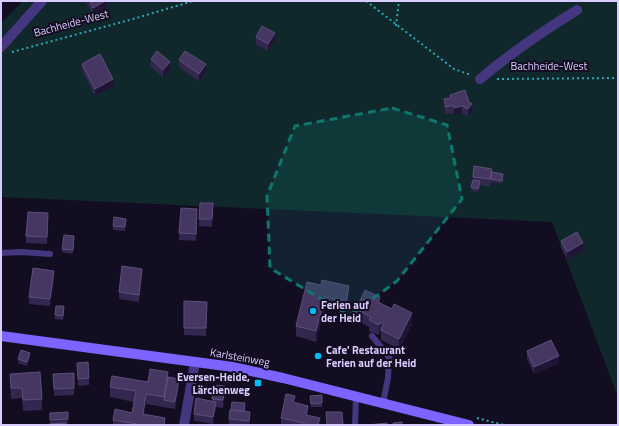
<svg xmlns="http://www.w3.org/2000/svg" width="619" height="426" font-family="'Titillium Web',sans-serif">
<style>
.green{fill:#10282b}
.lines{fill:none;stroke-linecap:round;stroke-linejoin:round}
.path{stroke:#2da8b3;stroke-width:2;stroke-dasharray:2 3;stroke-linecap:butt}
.lane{stroke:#443780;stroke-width:6}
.street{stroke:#443780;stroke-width:10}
.secondary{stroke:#7d63ff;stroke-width:10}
.wall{fill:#33264f}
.shaded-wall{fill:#1f1435}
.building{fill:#453762;stroke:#5c4f7b}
.marked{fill:#0f766e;fill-opacity:0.2;stroke:#0f766e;stroke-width:3;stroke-dasharray:8 5;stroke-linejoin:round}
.poi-dot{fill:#00bcf7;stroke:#130d21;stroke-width:1.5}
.labels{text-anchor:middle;stroke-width:4;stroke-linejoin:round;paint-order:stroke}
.street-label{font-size:11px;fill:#d9ccff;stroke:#130d21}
.poi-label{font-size:11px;font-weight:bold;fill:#d9ccff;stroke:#130d21;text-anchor:start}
</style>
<rect width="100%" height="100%" fill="#130d21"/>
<!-- green -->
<path class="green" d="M23,1H618V397L552,222L1,197V23Z"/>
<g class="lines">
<!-- path -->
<path class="path" d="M366,1L454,69L471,75
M396,26L399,1
M12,52L133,19L193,1
M497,79L618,78
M477,418L504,425"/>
<!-- lane -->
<path class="lane" d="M1,253L21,252L50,254
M372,336L389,357L388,378L383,403
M355,425L356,396"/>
<!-- street -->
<path class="street" d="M1,47L42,1
M480,79C511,53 543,31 577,10
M184,425L195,362"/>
<!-- secondary -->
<path class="secondary" d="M1,336L233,367L283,378L469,425"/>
</g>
<!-- wall -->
<path class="wall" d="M87,1H107V7L93,15L87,4Z
M256,37L275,40L268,51L256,44Z
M151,59L170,69L163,77L151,67Z
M179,60L206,71L199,81L179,67Z
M82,64L113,86L95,96L82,71Z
M450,95L472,111L468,116L462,113L454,115V113L446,114L444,106V99L450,98Z
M492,172L503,178L502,184L491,182L490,187L480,185L478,192L471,191L473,177Z
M213,210L212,227L199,226V219Z
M197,216L196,241L179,240V233Z
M48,220L47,244L26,243V236Z
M126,223L125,231L113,230V226Z
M74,240L73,254L62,252V249Z
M561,241L583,251L567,259L561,248Z
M142,276L139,302L119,299V292Z
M54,278L50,306L29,304V297Z
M307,282L349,296L346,312L325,308L316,342L296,336V326Z
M184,301L207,302L206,336L184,335Z
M380,303L412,324L399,349L381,340V333L380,332L379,335L369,331V327L356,320V309Z
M64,310L63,320L55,319V315Z
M527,351L559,363L534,374L527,359Z
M30,357L27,366L18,363V359Z
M77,363L89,378V385L78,386Z
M10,374L42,399V410L23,411L22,398L11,399Z
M53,374L74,388V395L54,396Z
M168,377L179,386L175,409L146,404L144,414L165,418V425H113V420L132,413L134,402L110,397V387L148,382Z
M225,394L223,408L216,407L213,424L194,421V414L212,401V399Z
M322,395V407H311L310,396Z
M295,403L308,413L307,415L320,425H281V418Z
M245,407V412L250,419L249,425H229V419Z
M50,413L68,419V423L50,424Z"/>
<!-- shaded-wall -->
<path class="shaded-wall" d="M105,1H107V7L93,15V8Z
M275,33V40L268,51V44Z
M170,62V69L163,77V70Z
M206,64V71L199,81V74Z
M113,79V86L95,96V89Z
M472,104V111L468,116V109Z
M462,106V113L454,115V108Z
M48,213V220L47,244V237Z
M583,243V251L567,259V252Z
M142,269V276L139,302V295Z
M54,271V278L50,306V299Z
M349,286V296L346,312V302Z
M325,297V308L316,342V331Z
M380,297V308L378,302Z
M412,313V324L399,349V339Z
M380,322V332L379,335V325Z
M30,353V357L27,366V362Z
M559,356V363L534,374V367Z
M179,379V386L175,409V402Z
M225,386V394L223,408V400Z
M146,394V404L143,425V414Z
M216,402V409L213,424V417Z
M308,406V413L306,422V415Z"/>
<!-- building -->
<path class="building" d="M90,1H105L93,8Z
M262,26L275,33L268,44L256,37Z
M157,51L170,62L163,70L151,59Z
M185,51L206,64L199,74L179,60Z
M100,54L113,79L95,89L82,64Z
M465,90L469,102L472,104L468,109L462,106L454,108V105L446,107L444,99L451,98L450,95Z
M474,166L492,169L490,179L473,177Z
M492,172L503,174L502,181L491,179Z
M473,180L480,181L478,189L471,187Z
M200,203H213L212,219H199Z
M181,208L197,209L196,234L179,233Z
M28,212L48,213L47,237L26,236Z
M114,217L126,219L125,227L113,226Z
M577,232L583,243L567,252L561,241Z
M64,235L74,236L73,250L62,249Z
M122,266L142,269L139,295L119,292Z
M33,268L54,271L50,299L29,297Z
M322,280L349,286L346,302L325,297L316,331L296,326L307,282L321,285Z
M365,290L380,297L378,302L392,309L394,304L412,313L399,339L381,330L384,324L380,322L379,325L369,320L371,317L356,309Z
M184,301L207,302L206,328H184Z
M56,306H64L63,316L55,315Z
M551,340L559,356L534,367L527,351Z
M21,350L30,353L27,362L18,359Z
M88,362L89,378L78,379L77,363Z
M150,369L168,372L164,397L146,394L143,414L165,418L164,425H143L113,420L115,409L132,413L136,391L110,387L112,376L148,382Z
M40,372L42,399L23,400L22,388H11L10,374Z
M74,373V388L54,389L53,374Z
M168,377L179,379L175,402L164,400Z
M213,385L225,386L223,400L212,399Z
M286,394L295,396L293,402L308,406L306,415L320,418L318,425H304V423L281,418Z
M322,395V403L311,404L310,396Z
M196,398L216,402L213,417L194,414Z
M232,402L245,403L244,411L231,410Z
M230,410L250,412L249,421L229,419Z
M68,412V419L50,420V413Z
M326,412H342L343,425H327Z
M402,422V425H393V423Z
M66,423V425H49V424Z
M387,423V425H368Z"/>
<!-- marked area -->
<path class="marked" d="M392,108L447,125L462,199L397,281L349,316L270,268L267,196L295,126Z"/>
<!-- markers -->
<g class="poi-dot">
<circle cx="313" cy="311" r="4"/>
<circle cx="318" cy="356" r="4"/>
<rect x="254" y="379" width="8" height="8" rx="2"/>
</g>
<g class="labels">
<!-- street labels -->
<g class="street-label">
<text transform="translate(71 23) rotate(-15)" y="4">Bachheide-West</text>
<text x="549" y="70">Bachheide-West</text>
<text transform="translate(240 357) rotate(10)" y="4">Karlsteinweg</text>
</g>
<!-- poi labels -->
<g class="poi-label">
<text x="321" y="309">Ferien auf<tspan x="321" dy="13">der Heid</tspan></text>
<text x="326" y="354">Cafe' Restaurant<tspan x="326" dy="13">Ferien auf der Heid</tspan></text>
<text x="250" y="381" text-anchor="end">Eversen-Heide,<tspan x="250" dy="13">Lärchenweg</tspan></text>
</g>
</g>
<!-- border -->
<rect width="619" height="426" fill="none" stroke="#d9ccff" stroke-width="4"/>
</svg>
